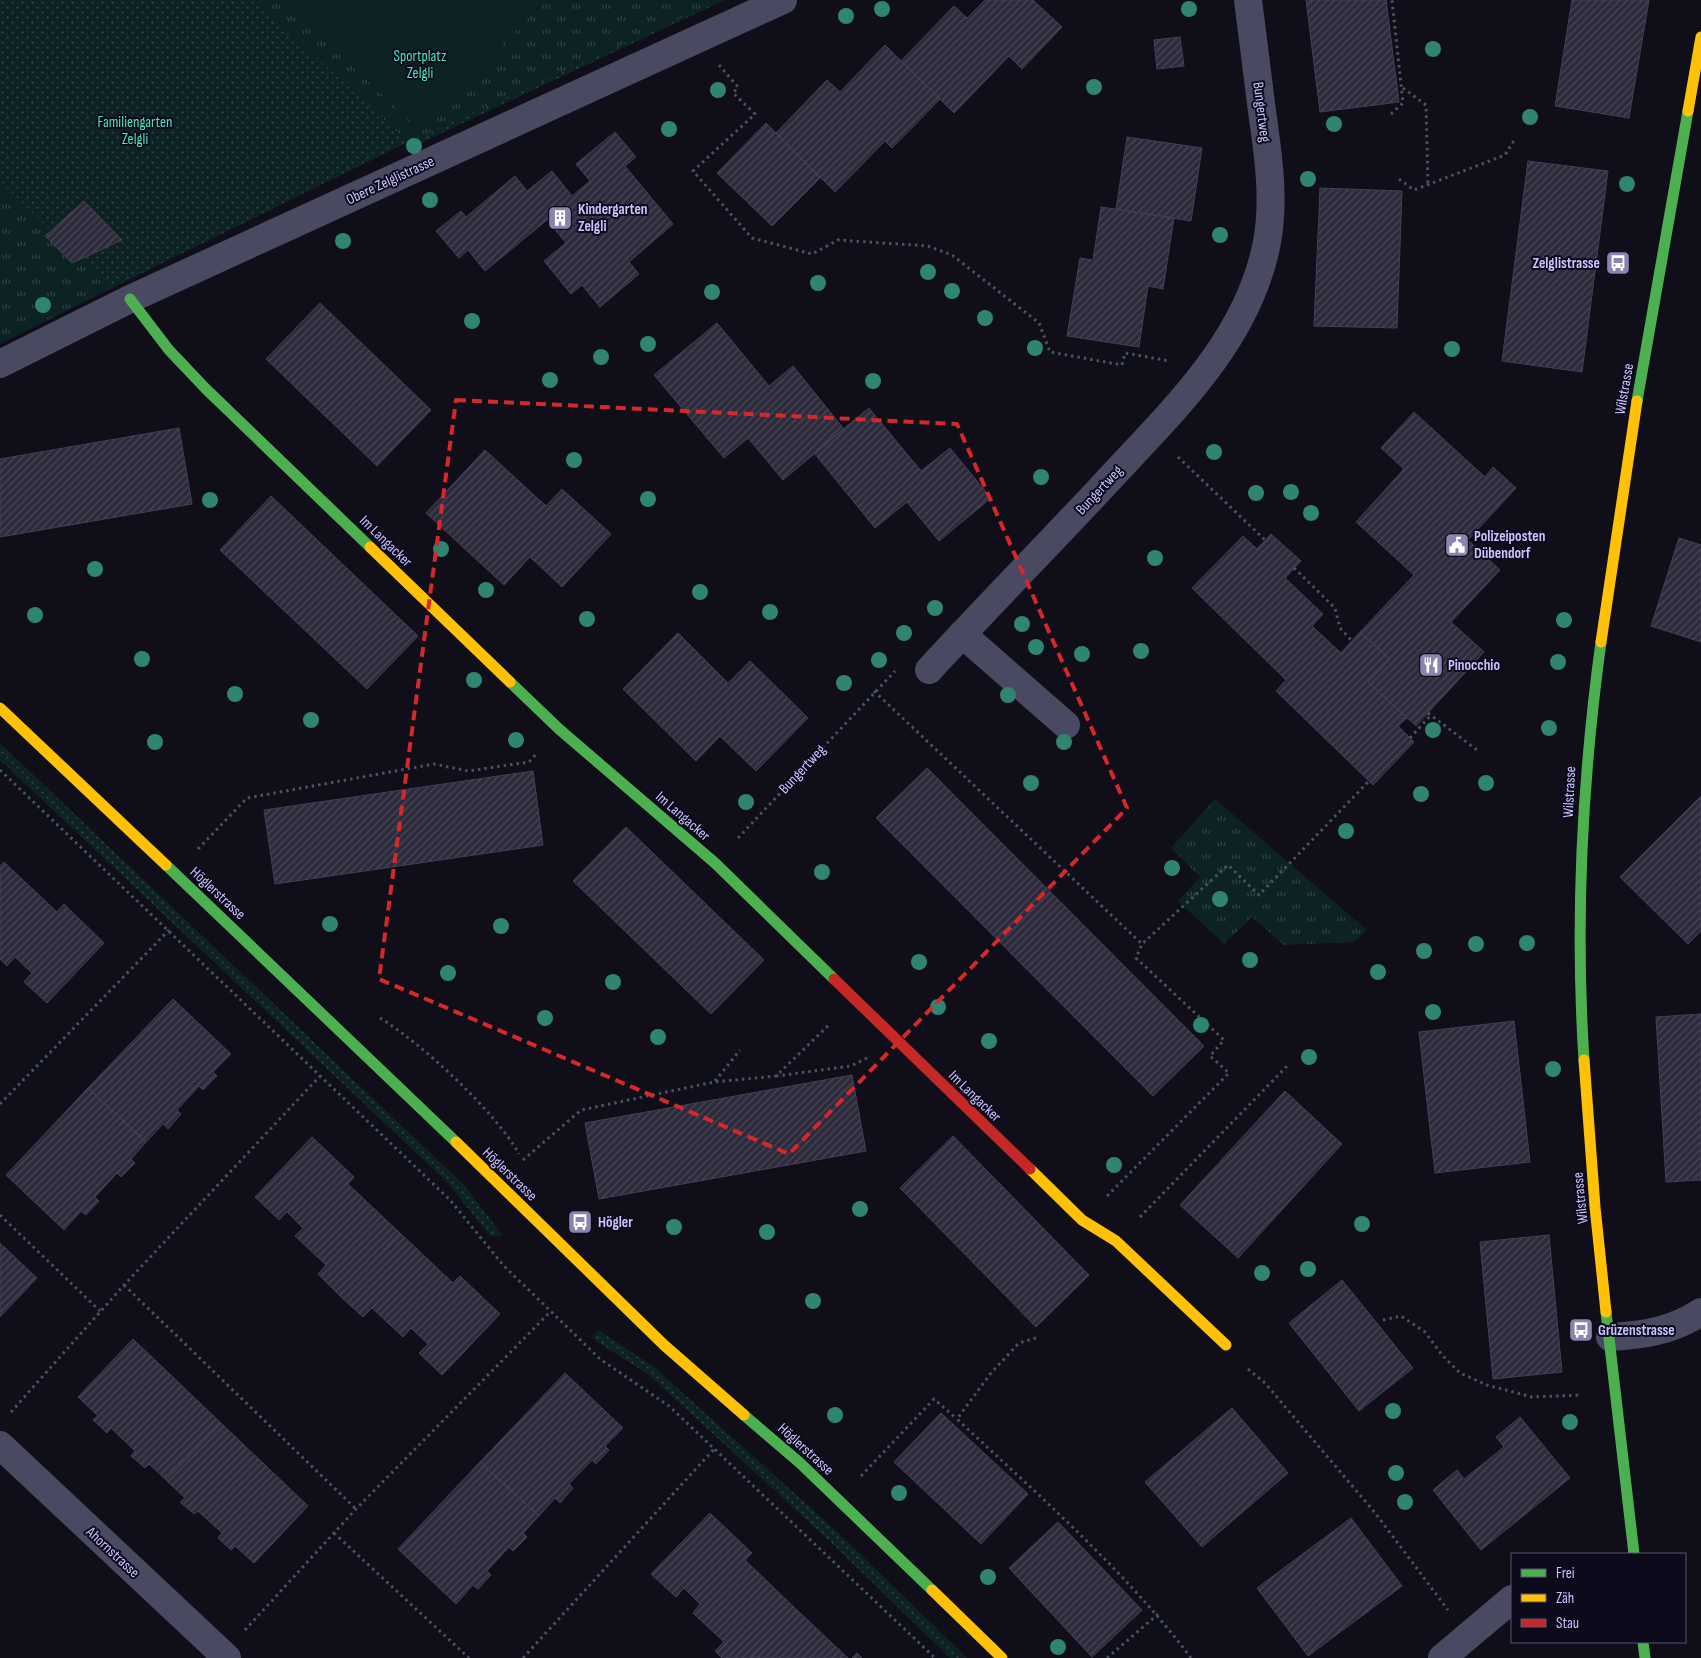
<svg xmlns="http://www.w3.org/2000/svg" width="1701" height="1658" font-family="'Sofia Sans Condensed',sans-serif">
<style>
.grass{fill:url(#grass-dots)}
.park{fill:url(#park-tufts)}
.pitch{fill:#0d2323}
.building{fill:url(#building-hatch);stroke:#423f57}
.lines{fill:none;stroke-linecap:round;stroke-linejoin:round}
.path{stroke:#445562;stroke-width:3;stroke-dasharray:2.5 4;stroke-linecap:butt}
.street{stroke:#494961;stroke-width:28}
.fast{stroke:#4caf50;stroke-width:11}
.slow{stroke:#ffc107;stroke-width:11}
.jam{stroke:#c62828;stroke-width:11}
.tree{fill:#308472}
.marked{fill:none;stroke:#d62828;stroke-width:4;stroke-dasharray:10 6;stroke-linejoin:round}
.labels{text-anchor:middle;stroke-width:4;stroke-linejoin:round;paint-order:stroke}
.park-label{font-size:15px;fill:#4be5bc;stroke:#0d0a1c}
.street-label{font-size:15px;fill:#cac5ff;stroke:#0d0a1c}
.poi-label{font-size:15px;font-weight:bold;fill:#cac5ff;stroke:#0d0a1c;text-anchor:start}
</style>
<defs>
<pattern id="grass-dots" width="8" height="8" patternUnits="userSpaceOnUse" patternTransform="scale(1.25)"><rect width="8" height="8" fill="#0d2323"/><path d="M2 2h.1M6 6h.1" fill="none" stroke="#2f4144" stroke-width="1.8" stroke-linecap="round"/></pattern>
<pattern id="park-tufts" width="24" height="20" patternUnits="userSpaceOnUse" patternTransform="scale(1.25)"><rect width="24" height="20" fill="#0d2323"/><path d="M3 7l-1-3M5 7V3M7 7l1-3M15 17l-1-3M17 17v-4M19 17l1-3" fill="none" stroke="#2f4144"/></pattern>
<pattern id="building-hatch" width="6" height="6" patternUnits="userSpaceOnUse" patternTransform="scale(1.25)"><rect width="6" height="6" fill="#2d2a3c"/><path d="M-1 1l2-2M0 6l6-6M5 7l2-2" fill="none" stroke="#4a4759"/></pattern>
</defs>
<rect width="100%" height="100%" fill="#100e18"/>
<!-- grass -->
<path class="grass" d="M0,0H255L408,142L110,289L0,181Z
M708,0H725L414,146V138Z
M0,743L465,1186L503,1236H490L447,1182L0,760Z
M598,1330L654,1367L845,1539L967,1658H950L838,1549L649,1375L593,1339Z"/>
<!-- park -->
<path class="park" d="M255,0H721L408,142Z
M0,181L110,289L0,344Z
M1215,799L1367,930L1354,942L1284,945L1252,917L1224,944L1178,901L1200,877L1171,848Z"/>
<!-- pitch -->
<path class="pitch" d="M282,0H545L421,131Z"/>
<!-- building -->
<path class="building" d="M985,0H1033L1062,27L1022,69L1009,56L954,113L901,61L954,6L967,18Z
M1306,0H1386L1399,102L1320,112Z
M1572,0H1649L1629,118L1555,106Z
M1180,37L1184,66L1157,69L1154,40Z
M885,45L940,99L892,148L885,141L835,192L776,133L827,80L840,92Z
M766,123L820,178L772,226L717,173Z
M615,132L636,157L625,166L673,224L629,262L639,274L600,307L582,285L571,294L544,261L566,243L547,220L485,271L468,250L459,258L436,231L461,211L466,217L515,176L527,191L552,171L572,196L590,181L576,164Z
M1127,137L1202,148L1191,221L1116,209Z
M1528,161L1608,171L1582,372L1502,361Z
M1320,188L1402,191L1397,328L1314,326Z
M84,201L122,240L72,263L45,236Z
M1101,207L1174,218L1163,289L1148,286L1139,347L1067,336L1080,258L1093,260Z
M320,303L431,410L377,466L266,359Z
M717,323L769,386L793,366L844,429L783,480L748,438L724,458L654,375Z
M869,408L921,471L950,448L991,498L939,541L907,502L875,528L814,453Z
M1414,412L1485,477L1493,467L1516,488L1468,540L1500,570L1451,622L1484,652L1416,726L1368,682L1390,659L1360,632L1414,575L1356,522L1404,469L1381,448Z
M179,428L192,504L0,537V459Z
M485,450L546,506L562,489L611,534L562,587L530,557L504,585L426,513Z
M271,496L418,636L367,689L220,550Z
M1271,534L1301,561L1285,578L1323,614L1312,626L1341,653L1360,632L1390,659L1368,682L1407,718L1398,726L1414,742L1373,785L1276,691L1286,680L1192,588L1243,536L1257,549Z
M1679,538L1701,545V642L1651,626Z
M678,633L728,683L750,661L808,718L756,771L720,736L696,761L623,689Z
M927,768L1204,1046L1153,1096L876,818Z
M533,771L543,845L275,884L264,810Z
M1701,796V931L1688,944L1620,877Z
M626,827L764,960L711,1014L573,881Z
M4,862L57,912L64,904L104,943L47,1003L24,982L32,973L15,957L7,966L0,959V866Z
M173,999L231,1054L213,1072L217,1076L203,1090L199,1086L177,1110L181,1114L168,1129L163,1124L146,1142L88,1088Z
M1701,1014V1180L1666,1182L1656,1017Z
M1514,1021L1530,1162L1435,1173L1419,1032Z
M852,1075L866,1151L599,1199L585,1123Z
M88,1088L146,1142L131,1159L135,1163L121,1177L117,1173L95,1197L99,1201L86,1215L81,1211L64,1230L6,1175Z
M1285,1091L1342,1144L1238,1258L1180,1205Z
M953,1136L1089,1275L1036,1327L900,1188Z
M312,1137L354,1177L348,1184L400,1233L340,1296L318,1274L326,1265L295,1236L303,1228L287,1212L279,1220L255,1197Z
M400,1233L453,1283L460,1276L500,1314L442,1375L419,1353L428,1344L411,1328L403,1337L372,1308L363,1317L340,1296Z
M1549,1235L1562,1372L1493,1379L1480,1242Z
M0,1243L37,1278L0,1317Z
M1342,1280L1413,1368L1359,1411L1289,1323Z
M133,1339L221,1423L166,1480L149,1464L145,1468L131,1456L135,1451L111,1428L107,1433L93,1420L98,1416L78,1397Z
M565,1373L623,1428L605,1446L609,1450L596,1464L592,1460L569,1484L573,1488L560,1503L555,1498L539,1516L480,1462Z
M1232,1408L1288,1473L1202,1547L1145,1482Z
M941,1413L1028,1494L981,1544L894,1462Z
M1520,1417L1570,1478L1481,1550L1433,1490L1457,1470L1464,1479L1504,1447L1496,1437Z
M221,1423L308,1506L254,1563L235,1546L231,1550L218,1538L222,1533L198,1511L194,1514L180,1502L185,1498L166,1480Z
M480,1462L539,1516L523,1533L527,1537L513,1551L509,1547L487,1571L491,1575L478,1589L473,1585L456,1604L398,1549Z
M710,1513L752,1553L745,1560L797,1610L751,1658H722L715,1651L724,1642L693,1613L700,1604L684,1588L676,1597L651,1574Z
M1351,1518L1402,1586L1308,1656L1257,1588Z
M1058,1522L1142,1610L1092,1657L1009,1568Z
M797,1610L848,1658H751Z
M857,1653L862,1658H852Z"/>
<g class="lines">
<!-- path -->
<path class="path" d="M719,65L738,87L733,93L755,114L693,171L752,238L812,254L838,240L928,246L952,255L1039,323L1050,352L1122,365L1125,353L1170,361
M1403,88L1426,105L1428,185
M1391,114L1403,103L1392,0
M1399,179L1414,190L1505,155L1515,139
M1178,457L1265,540
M1294,568L1335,608L1340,628L1352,641
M874,691L1142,944
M1428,713L1477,750
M1410,738L1431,715
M0,770L450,1200L503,1265L600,1359L669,1406L935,1658
M738,838L895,671
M198,849L247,798L434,764L468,771L529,762L537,753
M380,1018C420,1042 496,1112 519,1154
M776,1076L851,1066L867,1058
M715,1081L740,1050
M0,1104L169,930
M523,1160L581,1110L714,1082L776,1076L830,1024
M1107,1196L1229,1073L1210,1056L1224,1040L1136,958L1142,944L1228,865L1259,895L1369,781
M0,1215L100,1311
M1140,1217L1288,1065
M124,1285L356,1509
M1383,1320L1401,1316L1425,1332L1442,1355L1460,1373L1487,1385L1532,1397L1581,1395
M1036,1338L1019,1343L991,1373L957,1419C1038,1495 1124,1569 1191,1658
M1248,1369L1265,1383L1376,1514L1448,1610
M11,1412L124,1285L320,1076
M861,1476L934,1399L957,1419
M334,1533L469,1658
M245,1630L356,1509L551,1311
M523,1658L715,1448
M1107,1658L1158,1614"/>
<!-- street -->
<path class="street" d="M0,364L130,299L783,0
M962,634L1066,725
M929,670C986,608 1045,548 1102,487C1168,415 1248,343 1267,242C1275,199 1268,154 1262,111C1257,74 1253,37 1248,0
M1610,1337C1644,1335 1672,1331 1701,1312
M0,1445L227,1658
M1442,1658L1512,1599"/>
<!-- fast -->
<path class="fast" d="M130,299L169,350L206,389L370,547
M1637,401L1688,111
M510,682L559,729L715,863L834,979
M166,865L456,1142
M1584,1060C1575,921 1582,781 1601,642
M1606,1312L1634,1554
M744,1415L800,1463L932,1590
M1643,1642L1645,1658"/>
<!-- slow -->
<path class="slow" d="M1688,111L1701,37
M370,547L510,682
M1601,642L1637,401
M0,708L166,865
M1584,1060L1595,1207L1606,1312
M456,1142L664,1345L744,1415
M1030,1169L1082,1220L1116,1241L1226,1345
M932,1590L1002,1658"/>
<!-- jam -->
<path class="jam" d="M834,979L1030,1169"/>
</g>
<!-- trees -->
<g class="tree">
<circle cx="882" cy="9" r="8"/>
<circle cx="1189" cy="9" r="8"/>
<circle cx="846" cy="16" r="8"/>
<circle cx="1433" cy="49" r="8"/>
<circle cx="1094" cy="87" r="8"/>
<circle cx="718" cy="90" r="8"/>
<circle cx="1530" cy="117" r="8"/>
<circle cx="1334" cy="124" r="8"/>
<circle cx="669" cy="129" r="8"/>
<circle cx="414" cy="146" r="8"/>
<circle cx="1308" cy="179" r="8"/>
<circle cx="1627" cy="184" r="8"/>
<circle cx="430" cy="200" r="8"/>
<circle cx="1220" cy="235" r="8"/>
<circle cx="343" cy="241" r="8"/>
<circle cx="928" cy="272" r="8"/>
<circle cx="818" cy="283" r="8"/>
<circle cx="952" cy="291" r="8"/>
<circle cx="712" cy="292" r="8"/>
<circle cx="43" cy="305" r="8"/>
<circle cx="985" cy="318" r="8"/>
<circle cx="472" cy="321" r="8"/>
<circle cx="648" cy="344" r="8"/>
<circle cx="1035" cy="348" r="8"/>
<circle cx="1452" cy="349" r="8"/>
<circle cx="601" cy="357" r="8"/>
<circle cx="550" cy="380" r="8"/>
<circle cx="873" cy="381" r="8"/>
<circle cx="1214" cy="452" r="8"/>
<circle cx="574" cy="460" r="8"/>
<circle cx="1041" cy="477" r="8"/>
<circle cx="1291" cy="492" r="8"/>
<circle cx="1256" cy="493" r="8"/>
<circle cx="648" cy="499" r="8"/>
<circle cx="210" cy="500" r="8"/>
<circle cx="1311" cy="513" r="8"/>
<circle cx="441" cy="549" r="8"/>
<circle cx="1155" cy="558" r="8"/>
<circle cx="95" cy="569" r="8"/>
<circle cx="486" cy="590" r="8"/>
<circle cx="700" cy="592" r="8"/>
<circle cx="935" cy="608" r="8"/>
<circle cx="770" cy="612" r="8"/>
<circle cx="35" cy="615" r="8"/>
<circle cx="587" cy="619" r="8"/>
<circle cx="1564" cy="620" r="8"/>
<circle cx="1022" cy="624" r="8"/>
<circle cx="904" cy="633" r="8"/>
<circle cx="1036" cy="647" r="8"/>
<circle cx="1141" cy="651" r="8"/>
<circle cx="1082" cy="654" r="8"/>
<circle cx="142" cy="659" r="8"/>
<circle cx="879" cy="660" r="8"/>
<circle cx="1558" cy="662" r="8"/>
<circle cx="474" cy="680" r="8"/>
<circle cx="844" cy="683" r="8"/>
<circle cx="235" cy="694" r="8"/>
<circle cx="1008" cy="695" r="8"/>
<circle cx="311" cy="720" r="8"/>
<circle cx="1549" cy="728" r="8"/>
<circle cx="1433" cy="730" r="8"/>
<circle cx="516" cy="740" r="8"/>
<circle cx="155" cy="742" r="8"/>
<circle cx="1064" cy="742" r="8"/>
<circle cx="1031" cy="783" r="8"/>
<circle cx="1486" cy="783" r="8"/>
<circle cx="1421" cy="794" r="8"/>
<circle cx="746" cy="802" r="8"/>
<circle cx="1346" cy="831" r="8"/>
<circle cx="1172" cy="868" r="8"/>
<circle cx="822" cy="872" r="8"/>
<circle cx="1220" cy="899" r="8"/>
<circle cx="330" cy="924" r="8"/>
<circle cx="501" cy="926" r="8"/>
<circle cx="1527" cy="943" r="8"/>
<circle cx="1476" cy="944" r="8"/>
<circle cx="1424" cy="951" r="8"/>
<circle cx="1250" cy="960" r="8"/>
<circle cx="919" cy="962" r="8"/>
<circle cx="1378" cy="972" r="8"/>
<circle cx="448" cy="973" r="8"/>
<circle cx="613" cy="982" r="8"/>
<circle cx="938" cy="1007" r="8"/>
<circle cx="1433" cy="1012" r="8"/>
<circle cx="545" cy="1018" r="8"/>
<circle cx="1201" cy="1025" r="8"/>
<circle cx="658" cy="1037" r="8"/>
<circle cx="989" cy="1041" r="8"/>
<circle cx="1309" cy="1057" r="8"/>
<circle cx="1553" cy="1069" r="8"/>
<circle cx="1114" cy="1165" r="8"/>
<circle cx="860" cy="1209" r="8"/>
<circle cx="1362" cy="1224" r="8"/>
<circle cx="674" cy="1227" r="8"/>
<circle cx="767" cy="1232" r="8"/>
<circle cx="1308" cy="1269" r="8"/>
<circle cx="1262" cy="1273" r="8"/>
<circle cx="813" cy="1301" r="8"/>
<circle cx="1393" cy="1411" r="8"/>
<circle cx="835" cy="1415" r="8"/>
<circle cx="1570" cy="1422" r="8"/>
<circle cx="1396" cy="1473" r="8"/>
<circle cx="899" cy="1493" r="8"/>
<circle cx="1405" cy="1502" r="8"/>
<circle cx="988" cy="1577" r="8"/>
<circle cx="1058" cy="1647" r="8"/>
</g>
<!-- marked area -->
<path class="marked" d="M456,400L957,424L1127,808L789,1154L379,979Z"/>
<!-- icons -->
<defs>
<symbol id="building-square" viewBox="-11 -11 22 22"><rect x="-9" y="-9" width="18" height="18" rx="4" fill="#8985ae" stroke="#0d0a1c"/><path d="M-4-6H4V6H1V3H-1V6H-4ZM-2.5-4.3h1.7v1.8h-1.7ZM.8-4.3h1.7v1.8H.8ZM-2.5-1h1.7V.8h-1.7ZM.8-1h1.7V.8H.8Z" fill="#fff"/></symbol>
<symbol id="bus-square" viewBox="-11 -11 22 22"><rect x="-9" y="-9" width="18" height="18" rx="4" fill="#8985ae" stroke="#0d0a1c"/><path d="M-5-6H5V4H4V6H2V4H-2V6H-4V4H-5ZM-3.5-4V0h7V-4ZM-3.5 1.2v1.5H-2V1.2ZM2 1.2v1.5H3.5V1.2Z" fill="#fff"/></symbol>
<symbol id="civic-square" viewBox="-11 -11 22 22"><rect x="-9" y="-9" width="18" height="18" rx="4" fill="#8985ae" stroke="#0d0a1c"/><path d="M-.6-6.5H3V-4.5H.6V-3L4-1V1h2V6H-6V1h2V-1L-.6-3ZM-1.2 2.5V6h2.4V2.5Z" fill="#fff"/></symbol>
<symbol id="restaurant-square" viewBox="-11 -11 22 22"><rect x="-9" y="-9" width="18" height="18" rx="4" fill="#8985ae" stroke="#0d0a1c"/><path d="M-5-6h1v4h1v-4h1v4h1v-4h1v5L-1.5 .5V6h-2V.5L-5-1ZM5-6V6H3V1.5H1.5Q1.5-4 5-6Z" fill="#fff"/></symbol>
</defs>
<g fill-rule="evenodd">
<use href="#building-square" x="546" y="204" width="28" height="28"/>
<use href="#bus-square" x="1604" y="249" width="28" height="28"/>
<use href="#civic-square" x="1443" y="531" width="28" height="28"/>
<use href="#restaurant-square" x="1417" y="651" width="28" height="28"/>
<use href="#bus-square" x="566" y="1208" width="28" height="28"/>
<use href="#bus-square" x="1567" y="1316" width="28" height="28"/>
</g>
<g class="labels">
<!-- park labels -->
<g class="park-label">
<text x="420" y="61">Sportplatz<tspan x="420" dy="17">Zelgli</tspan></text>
<text x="135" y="127">Familiengarten<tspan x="135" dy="17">Zelgli</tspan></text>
</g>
<!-- street labels -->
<g class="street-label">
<text transform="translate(1262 112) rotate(83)" y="5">Bungertweg</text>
<text transform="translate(390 180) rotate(-25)" y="5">Obere Zelglistrasse</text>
<text transform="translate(1624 389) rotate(-80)" y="5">Wilstrasse</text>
<text transform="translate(1099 490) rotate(-47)" y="5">Bungertweg</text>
<text transform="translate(386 541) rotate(44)" y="5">Im Langacker</text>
<text transform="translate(802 769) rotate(-47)" y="5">Bungertweg</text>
<text transform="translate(1569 792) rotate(-87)" y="5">Wilstrasse</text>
<text transform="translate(683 816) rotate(41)" y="5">Im Langacker</text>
<text transform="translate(218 893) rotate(43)" y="5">Höglerstrasse</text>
<text transform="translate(975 1096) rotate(44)" y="5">Im Langacker</text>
<text transform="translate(510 1174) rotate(44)" y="5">Höglerstrasse</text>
<text transform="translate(1580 1198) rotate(-96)" y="5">Wilstrasse</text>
<text transform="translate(806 1449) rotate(42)" y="5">Höglerstrasse</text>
<text transform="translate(113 1552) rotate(43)" y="5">Ahornstrasse</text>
</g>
<!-- poi labels -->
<g class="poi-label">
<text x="578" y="214">Kindergarten<tspan x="578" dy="17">Zelgli</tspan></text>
<text x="1600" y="268" text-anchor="end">Zelglistrasse</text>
<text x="1474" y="541">Polizeiposten<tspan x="1474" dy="17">Dübendorf</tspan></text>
<text x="1448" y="670">Pinocchio</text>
<text x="598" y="1227">Högler</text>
<text x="1598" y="1335">Grüzenstrasse</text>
</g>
</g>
<!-- legend -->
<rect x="1511" y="1553" width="175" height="90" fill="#0d0a1c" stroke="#595577"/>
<rect x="1521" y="1569" width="25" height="8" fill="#4caf50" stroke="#595577"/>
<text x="1556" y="1578" font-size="15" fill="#cac5ff">Frei</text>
<rect x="1521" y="1594" width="25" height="8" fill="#ffc107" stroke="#595577"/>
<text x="1556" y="1603" font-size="15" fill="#cac5ff">Zäh</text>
<rect x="1521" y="1619" width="25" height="8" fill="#c62828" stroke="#595577"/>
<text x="1556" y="1628" font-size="15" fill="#cac5ff">Stau</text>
</svg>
